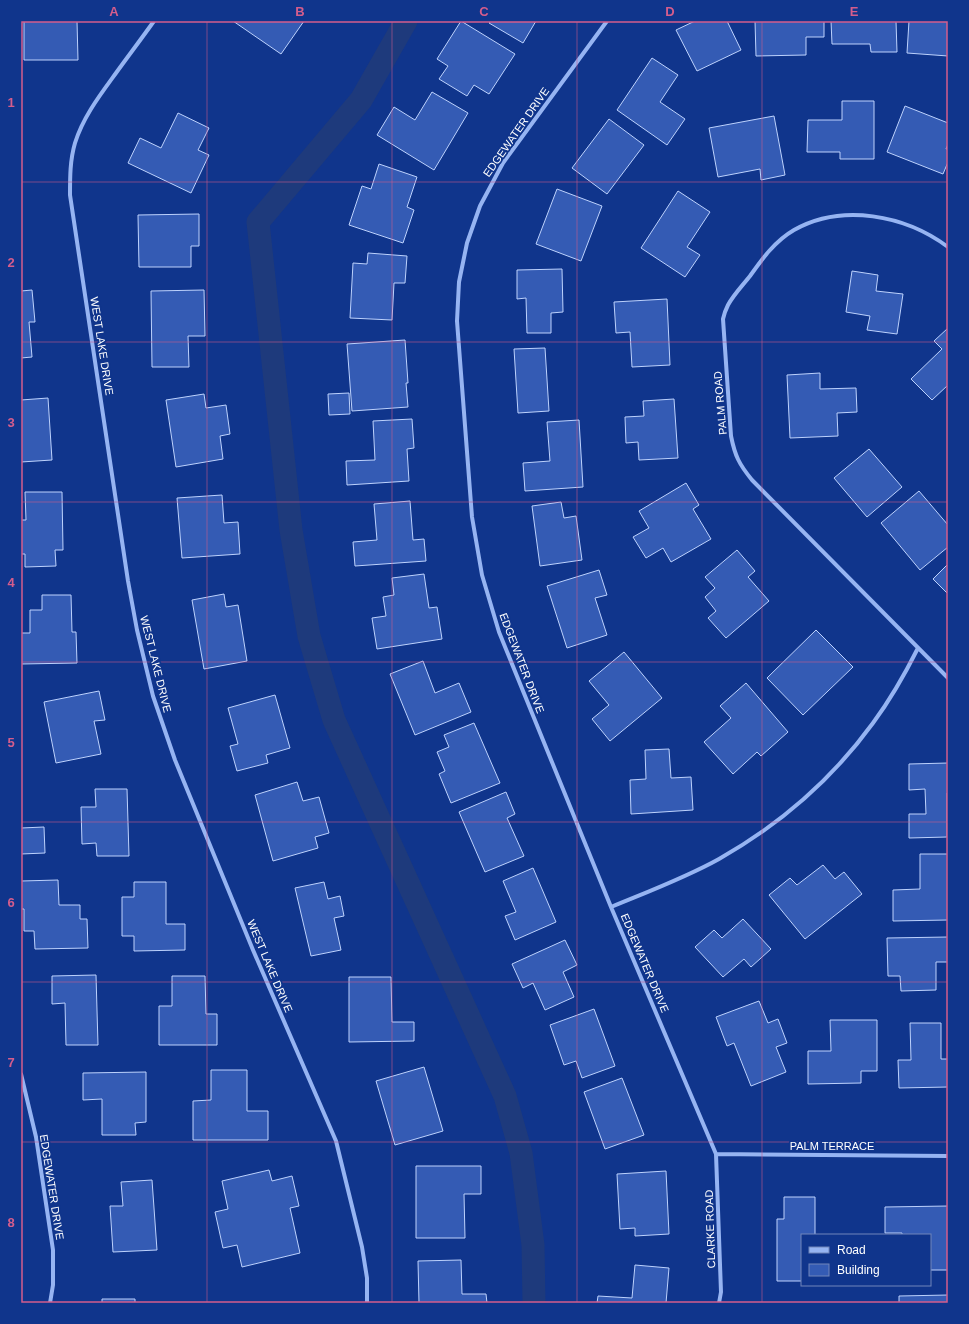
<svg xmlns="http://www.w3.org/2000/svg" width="969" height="1324" font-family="Helvetica,sans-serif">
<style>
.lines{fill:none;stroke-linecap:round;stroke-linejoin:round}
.canal{stroke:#1e3a7c;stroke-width:23}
.building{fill:#345bb4;stroke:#bdd2fd}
.street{stroke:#96b4f2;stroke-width:4}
.grid{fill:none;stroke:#d45d8c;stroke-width:1;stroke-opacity:0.55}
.labels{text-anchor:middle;stroke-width:3.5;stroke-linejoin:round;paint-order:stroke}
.street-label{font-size:11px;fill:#fff;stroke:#10358c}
.neatline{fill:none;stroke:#d45d8c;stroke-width:1.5}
.grid-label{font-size:13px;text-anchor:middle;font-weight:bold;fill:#d45d8c}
</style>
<rect width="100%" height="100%" fill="#10358c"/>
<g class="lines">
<!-- canal -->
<path class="canal" d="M406,21L361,100L258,222L291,530L309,636L334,720L505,1096L521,1153L533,1245L534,1303"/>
</g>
<!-- building -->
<path class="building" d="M24,21H77L78,60H24Z
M233,21H304L281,54Z
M461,21L515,54L489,94L474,85L467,96L439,79L448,66L437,59Z
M491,21H536L523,43L489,23Z
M695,21H727L741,50L697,71L676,30Z
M755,21H824V37H806V55L756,56Z
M831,21H896L897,52H871L870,44H832Z
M909,21H948V56L907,53Z
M652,58L678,75L660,102L685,119L667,145L617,110Z
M432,92L468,113L434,170L377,135L394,107L415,120Z
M842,101H874V159H840V152H807L808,120H842Z
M905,106L948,123V144L946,149H948V162L943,174L887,152Z
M178,113L209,128L198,150L209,155L191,193L128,163L140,138L161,148Z
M774,116L785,175L761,180L760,169L718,177L709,128Z
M609,119L644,145L607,194L572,168Z
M379,164L417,177L407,207L414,210L403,243L349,225L362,186L371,189Z
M557,189L602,206L581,261L536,244Z
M678,191L710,212L687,247L700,255L685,277L641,248Z
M199,214V246H191V267H139L138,215Z
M368,253L407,256L405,283H394L392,320L350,318L353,263L367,264Z
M562,269L563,312L551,313V333H527L526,298L517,299V270Z
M852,271L878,275L876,291L903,294L897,334L867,330L870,316L846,312Z
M32,290L35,322H29L32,357L21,358V291Z
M204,290L205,336H188L189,367H152L151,291Z
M667,299L670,365L632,367L630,332L616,333L614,302Z
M948,328V385L932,400L911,379L942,349L934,341Z
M405,340L408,383H406L408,407L352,411L347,344Z
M545,348L549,411L518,413L514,349Z
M820,373V389L856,388L857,412L837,413L838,436L790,438L787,375Z
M349,393L350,414L329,415L328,394Z
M204,394L206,408L226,405L230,434L220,436L223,459L176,467L166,400Z
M48,398L52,460L21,462V400Z
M674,399L678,458L639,460L638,442L626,443L625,417L644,416L643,401Z
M412,419L414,448L407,449L409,481L347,485L346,461L375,460L373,421Z
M579,420L583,487L525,491L523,463L550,461L547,422Z
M869,449L902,487L867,517L834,478Z
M686,483L699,505L693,509L711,539L671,562L663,548L646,558L633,537L649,528L639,511Z
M919,491L948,525V547L920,570L881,523Z
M25,492H62L63,550H55L56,566L25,567V554H21V520H26Z
M222,495L224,523L238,522L240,554L182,558L177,498Z
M410,501L413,540L424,539L426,561L355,566L353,542L377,540L374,504Z
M561,502L564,518L576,516L582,560L540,566L532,506Z
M737,550L755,571L748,577L769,601L726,638L708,618L716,611L705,597L715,588L705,577Z
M948,564V594L933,579Z
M599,570L607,595L595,598L607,635L567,648L547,586Z
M424,574L429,608L437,607L442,639L377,649L372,618L386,616L383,597L394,595L392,578Z
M224,594L226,607L238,605L247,661L204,669L192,600Z
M42,595H71L72,632H76L77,663L21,664V633H30V610H42Z
M816,630L853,667L803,715L767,678Z
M624,652L662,698L610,741L592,719L609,705L589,681Z
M423,661L435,693L459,683L471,712L415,735L390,674Z
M746,683L788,732L761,756L757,752L733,774L704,742L731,718L720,706Z
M99,691L105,720L94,721L101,754L56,763L44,702Z
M275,695L290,748L266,755L268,763L237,771L230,746L238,744L228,708Z
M474,723L500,783L451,803L439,774L445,771L437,752L449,747L444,735Z
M669,749L671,778L691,777L693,810L631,814L630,780L646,779L645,750Z
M948,763V793H947V837L909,838V814H926L925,789L909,790V764Z
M297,782L303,801L319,797L329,833L315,837L318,848L273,861L255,795Z
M95,789H127L129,856H97L96,843L82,844L81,807H96Z
M506,792L515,814L507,818L524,856L485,872L459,812Z
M21,821V828L44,827L45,853L21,854Z
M920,854H948V920L893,921V890L920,889Z
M823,865L835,879L844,872L862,894L805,939L769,895L790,878L797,885Z
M533,868L556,922L515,940L505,916L516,912L503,881Z
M58,880L59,905H80V919H87L88,948L35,949L34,931H24V909H21V881Z
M134,882H166V924H185V950L134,951V936H122V897H134Z
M324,882L328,899L340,896L344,916L334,918L341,950L311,956L295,888Z
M743,919L771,949L751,967L744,959L723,977L695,947L714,930L722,938Z
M948,937V962H936V990L901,991L900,976H888L887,938Z
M565,940L577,965L563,972L574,997L545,1010L533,983L523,988L512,964Z
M96,975L98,1045H66L65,1003L52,1004V976Z
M172,976H205L206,1014H217V1045H159V1006H172Z
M349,977H391L392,1022H414V1041L349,1042Z
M759,1001L768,1023L778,1019L787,1043L776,1047L786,1072L751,1086L734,1043L727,1046L716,1017Z
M594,1009L615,1066L582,1078L576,1061L564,1065L550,1025Z
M830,1020H877V1071H861V1083L808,1084V1051H831Z
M910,1023H941V1059H948V1087L899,1088L898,1060H911Z
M424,1067L443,1131L395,1145L376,1081Z
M211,1070H247V1111H268V1140H193V1101L211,1100Z
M146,1072V1122L135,1123L136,1135H102V1099L83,1100V1073Z
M622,1078L644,1135L605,1149L584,1092Z
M416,1166H481V1194H464L465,1238H416Z
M269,1170L272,1181L292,1176L299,1206L290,1208L300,1253L242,1267L237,1245L223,1248L215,1212L228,1209L222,1181Z
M666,1171L669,1234L635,1236V1228L620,1229L617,1174Z
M152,1180L157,1250L113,1252L110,1206H123L121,1182Z
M784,1197H815V1235H802V1281H777V1219H784Z
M948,1206V1270H930V1235H902V1233H885V1207Z
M461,1260L462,1294H486L487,1303H419L418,1261Z
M635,1265L669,1268L666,1303H597L598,1296L632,1298Z
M948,1295V1303H899V1296Z
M102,1299H135V1303H102Z"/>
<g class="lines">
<!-- street -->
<path class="street" d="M154,21C142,38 129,55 116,73C100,95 83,117 75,143C70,160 70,177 70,195L128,581L137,630L153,696L175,760L253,950L336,1141L362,1247L367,1278V1303
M607,21L503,163L480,206L467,243L459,282L457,321L472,517L482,575L499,632L611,907L716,1154L721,1292L719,1303
M948,247C905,215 842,203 794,230C775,241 762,259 750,276C743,285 734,294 728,305C726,309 724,314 723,319L731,436C735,456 739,464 752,480L948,678
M611,907C647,892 685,878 719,859C779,825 833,778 873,723C890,700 905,674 918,648
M21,1074L36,1137L53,1250V1285L50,1303
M716,1154L948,1156"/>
</g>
<!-- grid -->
<path class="grid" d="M207,21V1303M392,21V1303M577,21V1303M762,21V1303M21,182H948M21,342H948M21,502H948M21,662H948M21,822H948M21,982H948M21,1142H948"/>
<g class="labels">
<!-- street labels -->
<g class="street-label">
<text transform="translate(516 132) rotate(-55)" y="4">EDGEWATER DRIVE</text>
<text transform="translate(102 346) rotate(81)" y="4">WEST LAKE DRIVE</text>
<text transform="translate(720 403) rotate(-95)" y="4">PALM ROAD</text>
<text transform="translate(522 663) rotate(69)" y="4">EDGEWATER DRIVE</text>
<text transform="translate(156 664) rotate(76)" y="4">WEST LAKE DRIVE</text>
<text transform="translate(645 963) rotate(67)" y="4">EDGEWATER DRIVE</text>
<text transform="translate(270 966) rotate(67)" y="4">WEST LAKE DRIVE</text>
<text x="832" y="1150">PALM TERRACE</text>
<text transform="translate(52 1187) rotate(81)" y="4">EDGEWATER DRIVE</text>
<text transform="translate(710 1229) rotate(-92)" y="4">CLARKE ROAD</text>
</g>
</g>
<!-- border -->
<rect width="969" height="1324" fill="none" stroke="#10358c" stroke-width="44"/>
<!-- legend -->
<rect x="801" y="1234" width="130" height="52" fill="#10358c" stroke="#7086ba"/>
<rect x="809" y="1247" width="20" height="6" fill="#96b4f2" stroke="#7086ba"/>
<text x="837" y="1254" font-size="12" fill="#ffffff">Road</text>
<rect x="809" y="1264" width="20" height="12" fill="#345bb4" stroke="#7086ba"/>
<text x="837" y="1274" font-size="12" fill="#ffffff">Building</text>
<rect x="22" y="22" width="925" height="1280" class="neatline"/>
<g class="grid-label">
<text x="114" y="16">A</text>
<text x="300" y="16">B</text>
<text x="484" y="16">C</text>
<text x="670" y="16">D</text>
<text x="854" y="16">E</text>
<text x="11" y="107">1</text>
<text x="11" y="267">2</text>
<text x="11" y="427">3</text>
<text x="11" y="587">4</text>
<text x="11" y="747">5</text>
<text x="11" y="907">6</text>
<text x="11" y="1067">7</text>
<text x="11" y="1227">8</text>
</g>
</svg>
